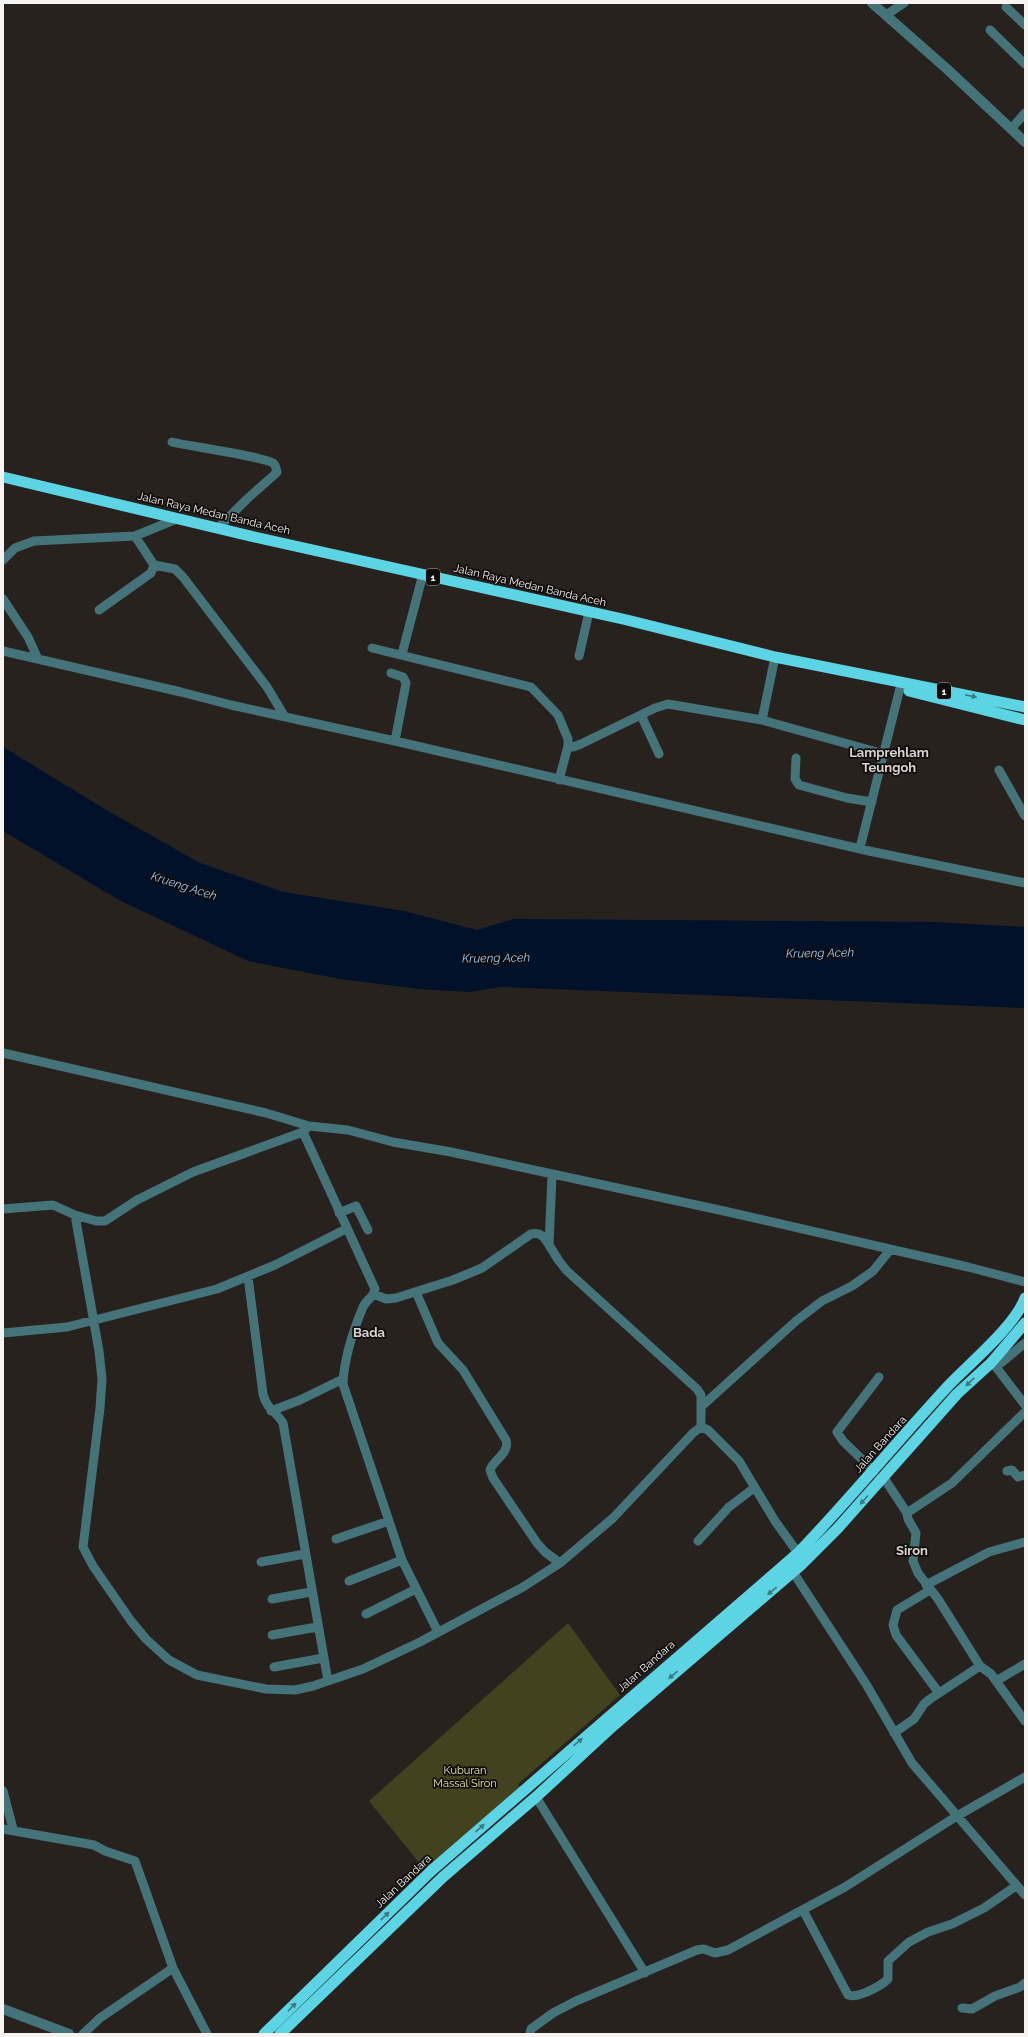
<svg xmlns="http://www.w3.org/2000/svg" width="1028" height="2037" font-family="Raleway,sans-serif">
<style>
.green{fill:#42431e}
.water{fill:#001129}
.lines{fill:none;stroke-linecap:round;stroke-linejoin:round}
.minor{stroke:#44737a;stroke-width:9}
.tertiary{stroke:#44737a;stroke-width:10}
.trunk{stroke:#5cd4e4;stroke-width:11}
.oneway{fill:#397a82}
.labels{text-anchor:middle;stroke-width:3.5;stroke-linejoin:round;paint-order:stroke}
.shield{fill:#0f0c0b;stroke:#b1aeab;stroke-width:1}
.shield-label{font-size:10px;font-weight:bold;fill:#f7f3f0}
.street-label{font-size:11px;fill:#f7f3f0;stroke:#0f0c0b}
.park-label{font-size:11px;fill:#e6e9a5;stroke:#0f0c0b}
.water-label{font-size:12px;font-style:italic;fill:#9bc8fc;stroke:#0f0c0b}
.quarter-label{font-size:13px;font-weight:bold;fill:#dbd3ce;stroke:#0f0c0b}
</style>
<rect width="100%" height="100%" fill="#28221e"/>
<!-- green -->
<path class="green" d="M568,1623L620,1695L518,1784L521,1789L426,1871L369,1801Z"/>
<!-- water -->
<path class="water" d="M3,747L108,811L200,863L284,892L404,911L477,930L513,919L935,922L1025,927V1008L501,987L469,992L419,989L340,979L248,961L119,900L3,831Z"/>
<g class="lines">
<!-- minor -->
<path class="minor" d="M1006,7L1025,25
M886,15L904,3
M990,30L1025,64
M1011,129L1025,113
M172,442C188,446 265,457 273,463C276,465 276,469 277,472L274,475L247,499L219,527
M135,536L154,565L175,569L183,577L267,687L285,717
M3,560L15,548L34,541L135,536L179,518
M3,599L28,637L38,659
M99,610L151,573L154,565
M372,648L531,687L558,715L568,739V746
M3,651L181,692L231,705L395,741L869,851L1025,883
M402,654L423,574
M579,656L589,612
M391,673L403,677L406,683L395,741
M641,715L659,754
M762,720L884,754
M796,758L795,779L799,785L847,798L872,802
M999,770L1025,816
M559,780L568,746L573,747L581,744L655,708L668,704L762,720L775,657
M860,848L900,688
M3,1053L266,1113L309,1126
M303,1132L375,1289C374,1297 366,1300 363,1307C353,1331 344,1358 343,1384L402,1560L438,1632
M552,1176L549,1245L559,1261L567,1271L697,1389L701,1395V1427
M3,1209L53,1205L75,1215L96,1221H105L137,1200L193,1172L303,1132L309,1126L348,1130L393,1142L451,1152L724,1211L968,1267L1025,1282
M339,1213L356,1206L368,1230
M75,1215L99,1351L102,1379L100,1408L83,1547L93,1566L131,1621L146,1639L169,1660L197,1675L266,1689L295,1690L313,1686L363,1669L420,1642L523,1587L560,1563L613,1518L693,1433L701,1427L708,1430L739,1461L775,1521L798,1553
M248,1277L263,1394C267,1410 276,1411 283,1423L328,1681
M416,1292L438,1343L463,1370L506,1440C510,1453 494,1459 490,1470L493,1478L537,1543L545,1552L560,1563
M374,1294L386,1299L396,1298L453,1280L482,1268L531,1234C541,1232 544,1237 549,1245
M3,1333L67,1327L217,1289L275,1265L346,1229
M991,1363L996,1367L1025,1405
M996,1367L1025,1343
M702,1406L796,1321L822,1301L852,1286L873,1271L890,1250
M271,1411L300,1400L343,1379
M1025,1412L952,1483L907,1513L908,1519L916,1533L913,1561L918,1573L938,1599L980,1666L991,1674L1025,1721
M874,1471L843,1441L837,1432L879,1377
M1007,1471L1012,1470L1018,1477L1025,1475
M884,1478L907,1513
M336,1539L389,1521
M698,1541L729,1507L754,1488
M261,1562L305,1554
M793,1572L866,1684L912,1763L1025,1895
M349,1581L402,1560
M926,1585L989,1552L1025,1542
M930,1590L897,1610L893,1625L896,1635L939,1693
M272,1599L311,1592
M366,1614L416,1589
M272,1635L317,1627
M274,1667L323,1658
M996,1681L1025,1664
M894,1733L914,1719L924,1704L930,1699L980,1666
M3,1791L13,1829
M536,1797L645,1973
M3,1829L94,1845L105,1851L135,1861L173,1968L207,2034
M803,1910L848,1995C857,1999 881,1986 888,1979V1961L909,1942L928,1932L952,1924L984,1908L1016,1886
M962,2008L972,2009L995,1996L1020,1987L1025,1983
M83,2034L100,2018L173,1968
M530,2034L531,2029L553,2013L576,2001L697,1950L704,1949L715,1953L728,1950L845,1887L957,1816L1025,1777"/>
<!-- tertiary -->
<path class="tertiary" d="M872,3L947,69L1025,142
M3,2009L69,2034"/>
<!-- trunk -->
<path class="trunk" d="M3,477L259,538L627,620L775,657L1025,707
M909,691L1025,720
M264,2034L431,1871L798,1553C850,1499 898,1440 949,1385C970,1363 1015,1326 1025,1298
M280,2034L443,1877L536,1797L613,1726L801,1565L838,1528L957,1394L991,1363L1025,1323"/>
</g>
<!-- one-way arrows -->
<defs><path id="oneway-solid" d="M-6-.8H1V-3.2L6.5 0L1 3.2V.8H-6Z"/></defs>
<g class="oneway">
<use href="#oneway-solid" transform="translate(971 696) rotate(11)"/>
<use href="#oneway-solid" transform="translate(970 1382) rotate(137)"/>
<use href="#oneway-solid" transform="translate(864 1500) rotate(132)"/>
<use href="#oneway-solid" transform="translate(772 1591) rotate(140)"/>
<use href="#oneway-solid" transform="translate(673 1675) rotate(140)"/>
<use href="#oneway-solid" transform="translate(578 1742) rotate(-41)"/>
<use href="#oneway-solid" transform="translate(480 1828) rotate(-41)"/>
<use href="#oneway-solid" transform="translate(385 1916) rotate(-44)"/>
<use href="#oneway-solid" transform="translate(292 2007) rotate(-45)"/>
</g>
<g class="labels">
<!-- shield labels -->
<g class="shield">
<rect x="426" y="569" width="14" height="16" rx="3"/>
<rect x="937" y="683" width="14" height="16" rx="3"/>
</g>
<g class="shield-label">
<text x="433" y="581">1</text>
<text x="944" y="695">1</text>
</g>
<!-- street labels -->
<g class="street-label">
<text transform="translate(214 513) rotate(13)" y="4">Jalan Raya Medan Banda Aceh</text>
<text transform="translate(530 585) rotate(13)" y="4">Jalan Raya Medan Banda Aceh</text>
<text transform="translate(880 1444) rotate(-48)" y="4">Jalan Bandara</text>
<text transform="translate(646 1666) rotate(-41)" y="4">Jalan Bandara</text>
<text transform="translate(403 1881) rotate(-43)" y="4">Jalan Bandara</text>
</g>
<!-- park labels -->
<g class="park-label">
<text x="465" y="1774">Kuburan<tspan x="465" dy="13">Massal Siron</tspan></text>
</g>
<!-- water labels -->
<g class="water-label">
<text transform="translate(184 886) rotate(18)" y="4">Krueng Aceh</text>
<text transform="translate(820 953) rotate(-1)" y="4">Krueng Aceh</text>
<text transform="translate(496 958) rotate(-1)" y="4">Krueng Aceh</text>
</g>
<!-- quarter labels -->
<g class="quarter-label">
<text x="889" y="757">Lamprehlam<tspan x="889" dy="15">Teungoh</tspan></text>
<text x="369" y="1337">Bada</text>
<text x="912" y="1555">Siron</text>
</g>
</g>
<!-- border -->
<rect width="1028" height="2037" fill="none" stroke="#f7f3f0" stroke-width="8"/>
</svg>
